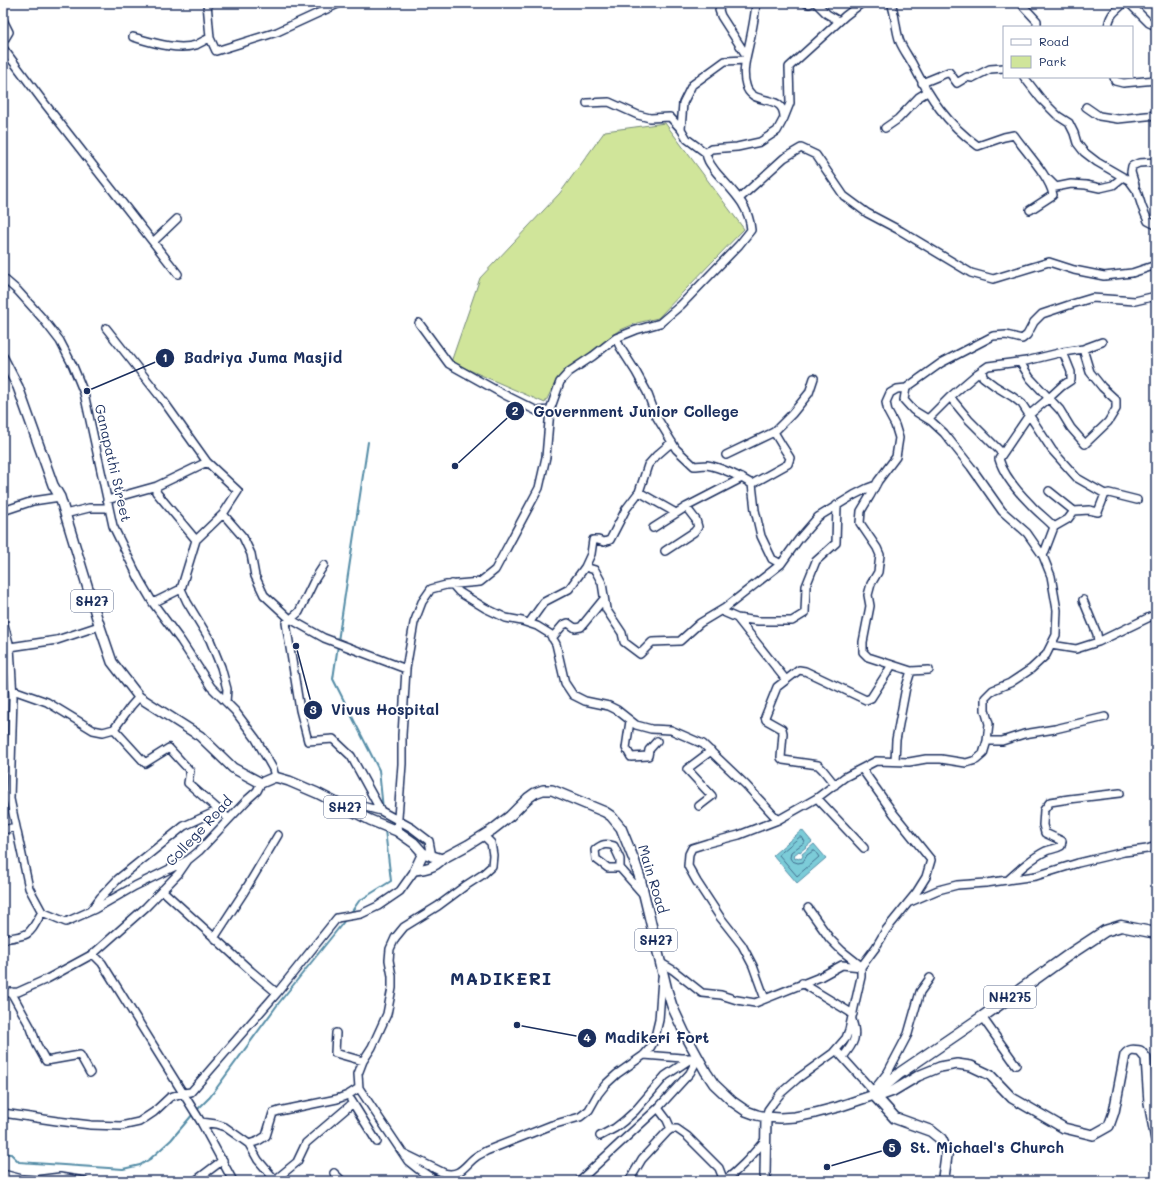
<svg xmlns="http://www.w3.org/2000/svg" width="1159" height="1184" font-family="Mali,sans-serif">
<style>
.green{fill:#d0e59a;stroke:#768a7c}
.water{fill:#7cccd8;stroke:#558da7}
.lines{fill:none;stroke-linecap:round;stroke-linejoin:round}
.shore{stroke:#426e8f;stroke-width:1}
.stream{stroke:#558da7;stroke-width:2}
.minor-casing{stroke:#1b2f5e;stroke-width:10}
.major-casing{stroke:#1b2f5e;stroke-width:12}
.highway-casing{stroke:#1b2f5e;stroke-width:13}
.minor{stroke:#fff;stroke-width:7}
.major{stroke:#fff;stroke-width:9}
.highway{stroke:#fff;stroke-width:10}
.labels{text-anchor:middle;stroke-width:3.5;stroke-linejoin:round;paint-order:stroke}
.shield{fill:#fff;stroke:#5f6d8e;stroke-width:1}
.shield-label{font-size:13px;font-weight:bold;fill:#1b2f5e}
.street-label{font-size:14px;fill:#1b2f5e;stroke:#fff}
.district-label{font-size:18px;font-weight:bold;letter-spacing:1px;fill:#1b2f5e;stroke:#fff}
.leader{fill:none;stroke:#1b2f5e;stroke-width:1.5}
.callout-dot{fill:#1b2f5e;stroke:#fff;stroke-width:1.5}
.mark-label{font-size:12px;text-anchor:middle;font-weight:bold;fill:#fff}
.callout-label{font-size:15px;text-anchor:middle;font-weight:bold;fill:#1b2f5e;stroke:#fff;stroke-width:3.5;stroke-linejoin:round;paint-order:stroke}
</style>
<rect width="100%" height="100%" fill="#fff"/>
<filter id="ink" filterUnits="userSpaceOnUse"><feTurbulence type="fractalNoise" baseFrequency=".025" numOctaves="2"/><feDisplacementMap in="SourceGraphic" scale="8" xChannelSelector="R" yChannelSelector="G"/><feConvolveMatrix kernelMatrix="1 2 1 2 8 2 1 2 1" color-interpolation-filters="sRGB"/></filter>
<g filter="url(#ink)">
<!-- green -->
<path class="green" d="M665,123L744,229L658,318L637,323L618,331L557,379L545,403L451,362L480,278L560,193L605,131Z"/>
<!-- water -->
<path class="water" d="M802,830L812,842L800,852L799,851L794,855L795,859L797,858L798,859L800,858L801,859L803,856L802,854L814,844L826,858L797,883L773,855Z"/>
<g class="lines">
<!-- shore -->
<path class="shore" d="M800,837H802L805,842L791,852L790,858L792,861L798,863L803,862L807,855L813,851H815L819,857L797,876L779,855Z"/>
<!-- stream -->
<path class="stream" d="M338,641L368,442
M338,645L333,679L379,770L383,809
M350,914L359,901L391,881L385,830
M196,1111L210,1097L278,1004L346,919
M3,1153L11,1154L19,1162L123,1169L140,1165L150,1159L171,1140L193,1114"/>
<defs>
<path id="minor" d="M207,3L210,38L216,51L277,32L340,3
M721,3L719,10L721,16L746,55
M756,3C755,17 752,31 749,45C746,58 742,72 746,85C750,103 772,97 780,106C783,109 784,114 784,118
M806,3L809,4L811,3
M816,3L827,14L839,21
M891,3C896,15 895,29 900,42C903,49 908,56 912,63C930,98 946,123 978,146L1004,137L1014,135C1025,151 1050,177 1053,195L1030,210
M1022,3L1024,7L1037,21V27
M1129,3L1149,23L1156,26
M3,20L9,32L3,42
M1108,27C1110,13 1115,12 1124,3
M133,37C151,42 177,51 196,45C200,43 205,40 210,38
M3,48L42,100L178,274
M1024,77L1041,99L1058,116L1069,123L1074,133L1077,143L1084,152L1097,162L1123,177
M1114,77L1115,81L1123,83L1156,80
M922,83L949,72L957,83L967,77L972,78L990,69L1004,68
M587,103L609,102L638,115L650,118L670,117L681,129L687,139L706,153
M1086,107L1099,116L1118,119L1156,115
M885,128L898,119L919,97L927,92
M681,129L683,103L692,85L725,61L745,60
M1049,180L1056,187L1071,184L1086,185L1100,188L1113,185L1123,177L1129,180L1137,191L1142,207L1148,221L1156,225
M1135,185L1131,172L1132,166L1139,163L1156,162
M740,198L784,158L801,148L816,155L844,196L867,213L901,231L971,273L993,279L1049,262L1074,270L1104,276L1132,273L1156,265
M153,242L177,219
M3,278L18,291L43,319L60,341L73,366L84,393L113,526L139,579L153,603L181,641L211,687L235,711L256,739L273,769L275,777
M419,323L449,364L503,394L537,411L550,410
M106,328L162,399L207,462L157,486L156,492L196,540L181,589L187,602L210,640L221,667L227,689L226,702
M616,338L620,347L636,372L647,392L656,416L676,449L694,466C698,466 703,465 707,465C720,467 741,477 752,484L755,510L761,536L772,559L781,564L799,539L818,517L854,495L868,488L876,485
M1020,362L1030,378L1060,410L1071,428L1085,444L1108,422L1116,409V400L1102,387L1090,372L1083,349
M982,370L983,377L995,386L1013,397L1022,404L1052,450L1077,478L1105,494L1109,493L1137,500
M906,388L897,389L890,393L886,402L888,412L895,425L899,438L896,457L878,481L870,496L861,511L860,523L877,548L880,555L878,572L871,584L868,595L870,606L863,642V652L868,657L911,671L929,670
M950,397L969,420L1002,453
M928,419L950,397L978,373L988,366L1026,361L1063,352L1083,349L1102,342
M726,455L774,432L792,414L809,393L814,378
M752,484L788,464L790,458L783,447L774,432
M1049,491L1074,511L1089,510L1098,512L1105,494
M639,492L648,465L656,456L672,442
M107,500L157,486
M3,511L33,501L60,497
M65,514L89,508H109
M223,514L243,537L251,554L255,576L264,595L290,619L324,638L406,669
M1054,527L1068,519L1074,511
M653,528L686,507L742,478
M196,540L223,514L238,491L207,462
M665,551L694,532L698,527L696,520L686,507
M1043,556L1054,527C1047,519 1038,513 1031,505C1019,493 1004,476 999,459L1029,415L1049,398L1062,386L1071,380V372L1063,352
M324,565L315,579L299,612L286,623L300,710L308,741L333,739L351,756L381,811L358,805L341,804
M585,567L595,570L602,583L606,609L622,633L624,642L640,654L652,642L680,641L700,623L725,608L781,564
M452,584L459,592L485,608L506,618L522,621L537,626L550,634L556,644L565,683L573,695L585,701L609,706L617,710L636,725L651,729L671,730L703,744L746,785L778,820
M1083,600L1097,634L1098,642
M153,603L181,589
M721,611L737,618L758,621H792L805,613L806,586L816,561L836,543L837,505
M737,618L786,680
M3,621L10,647L13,697L10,799L29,888L42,912L66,922L95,909L135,886L188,860
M529,623L544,602L569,589L585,567L591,554L593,540H598L604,542L610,540L626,509L639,492L676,513
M552,638L563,625L568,623L575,628L581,627L603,600
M1051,645L1076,649L1098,642L1154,615
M3,649L10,647L57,640L99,626
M13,690L47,702L93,730L103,732L114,729L145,763L169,748L190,771L188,783L229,819
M630,721L626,748L631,757L648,756L649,750L657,741
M114,729L131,706L139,697
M987,741H1002L1024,734L1055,729L1105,717
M895,761L896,740L906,687L911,671
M835,785L823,770L818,765L783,760L781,758L783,733L782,729L766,720L765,717L777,687L799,670L805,671L866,700L871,698L892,665
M817,798L864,848
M699,806L712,796L687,769L711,751
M381,811L412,828L429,841L432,857
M3,830L16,827
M397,831L402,764V735L406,669L414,623L422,602L431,589L446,585L480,582L495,570L539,488L546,457L550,410L560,382L569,372L593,356L616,338L636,330L660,323L681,305L739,245L751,230C749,204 731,190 716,172C711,165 707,161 706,153L711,149L737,147L760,142L777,131L784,118L790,103L789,67L832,28L845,16L862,3
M620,868V859L614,846C606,843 602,844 595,850L596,859L608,868H620L643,894
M1008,880C1020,869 1032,858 1046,851C1051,849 1056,849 1061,846L1062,841L1045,833L1043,825L1044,810L1050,802L1069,799L1120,793
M162,890L251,971L277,993
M910,902L938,890L957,885L986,883L1036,876L1078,863L1124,852L1147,849L1156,846
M808,908L830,939L842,951L861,966
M91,910L100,898L118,879L184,826L219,810
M214,938L244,892L278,835
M3,939C32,935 28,936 42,912
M93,954L102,963L201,1122L233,1181
M661,963L673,970L702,993L721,995L737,1000L755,1003L820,977L842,965L861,967
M802,983L853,1014
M11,992L31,1028L37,1045L46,1061L80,1055L90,1073
M3,993L18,992L47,979L93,954L146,907L179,873L188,860L199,851L248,799L257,791L261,783
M765,999L753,966L742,945L720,917L697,882L688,866L689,854L692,848L708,843L739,835L778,820L817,798L845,777L876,761L909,762L926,759H941L966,763L976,760L983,754L987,741L989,724L985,710V698L993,690L1010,683L1031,669L1046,655L1056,635L1057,610L1051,576L1043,556L1027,533L1002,511L971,467L944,433L931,421L913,410L904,400L906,388L941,363L993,336L1006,335L1022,339L1027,335L1034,322L1042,314L1072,304L1092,298L1135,301L1156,296
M982,1017L1016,1065
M336,1033L335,1053L363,1061
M836,1050L873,1091
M644,1055L682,1058H692
M843,1057C854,1043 858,1037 852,1020
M873,1093V1091L888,1072L908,1034L920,992L930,978
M351,1100L377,1142
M658,1108L667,1120L671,1129
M3,1113L57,1121L91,1125L121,1126L139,1122L154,1112L170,1097L183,1093L191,1092L277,993L337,918L361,914L378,906L400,891L415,870
M766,1117L768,1110L773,1103L781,1093L797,1079L833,1053L846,1038L849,1030L858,990L861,977V967L876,947L886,930L916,893L926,877L931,860L894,814L862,769
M201,1122L216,1124L225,1127L249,1144L258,1160L276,1181
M600,1136L615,1128L624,1121L635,1111L665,1076L692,1058
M249,1144L258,1141L266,1136L273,1113L279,1111L337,1099L348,1095L359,1088
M403,1153L444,1173C461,1178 466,1163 477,1156C480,1154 483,1153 486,1151L552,1125L580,1117L589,1110L598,1094L606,1084L617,1074L644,1055L650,1048L654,1041L659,1020L662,978
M334,1173L342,1181
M3,1174L22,1179L36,1180L60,1177L84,1181
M275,1180L297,1162L306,1143L353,1103
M195,1181L223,1160
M436,1181L418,1169L408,1161L359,1088L358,1074L363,1061L372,1047L387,1014L392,988V976L389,960L390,949L395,938L404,927L438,906L465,886L482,875L492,866L493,855L491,843L484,836
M579,1181L658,1108L690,1073L698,1058
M629,1181L642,1159L667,1132L671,1129H677L687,1136L719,1168L724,1181
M724,1181C741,1169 753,1154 766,1139"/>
<path id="major" d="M3,358L18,387L53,485L60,497L98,621L112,662L139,697L200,736L233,768L261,783L275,777L289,781L317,793L370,820L397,831L414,843L423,853
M423,853L442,859C435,867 426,869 415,870Z
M442,859L468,845L492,830L510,816L528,798L535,793L543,790H552L605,812L611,816L621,828L634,860L640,878L667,990L672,1006L685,1034L706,1072L714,1084L733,1102L746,1111L757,1115L766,1117L780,1118L795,1117L815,1113L838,1107L874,1095H882L893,1091L918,1076L940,1067L957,1064L971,1066L990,1075L1012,1098L1064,1128L1093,1135L1109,1126L1114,1112L1125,1055C1130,1049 1133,1050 1140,1051L1146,1058L1149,1103L1156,1140
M766,1117L765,1175L767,1181"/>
<path id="highway" d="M943,1181L947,1152L941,1139L931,1131L895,1118L874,1095L900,1073L982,1017L1070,954L1105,931L1121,926L1156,933"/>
</defs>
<!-- minor casing -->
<use href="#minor" class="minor-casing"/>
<!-- major casing -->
<use href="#major" class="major-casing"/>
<!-- highway casing -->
<use href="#highway" class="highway-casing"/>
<!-- minor -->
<use href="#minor" class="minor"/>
<!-- major -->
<use href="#major" class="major"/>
<!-- highway -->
<use href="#highway" class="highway"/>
</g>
</g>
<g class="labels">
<!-- shield labels -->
<g class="shield">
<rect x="71" y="590" width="42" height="22" rx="3"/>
<rect x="324" y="796" width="42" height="22" rx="3"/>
<rect x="635" y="929" width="42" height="22" rx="3"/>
<rect x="984" y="986" width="52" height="22" rx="3"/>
</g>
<g class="shield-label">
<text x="92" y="606">SH27</text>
<text x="345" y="812">SH27</text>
<text x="656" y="945">SH27</text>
<text x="1010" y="1002">NH275</text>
</g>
<!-- street labels -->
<g class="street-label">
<text transform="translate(113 463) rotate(77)" y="5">Ganapathi Street</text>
<text transform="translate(199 831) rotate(-47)" y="5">College Road</text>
<text transform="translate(653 879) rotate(73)" y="5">Main Road</text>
</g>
<!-- district labels -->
<g class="district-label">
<text x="501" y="985">MADIKERI</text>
</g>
</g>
<!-- callouts -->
<path class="leader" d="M87 391L165 358M455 466L515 411M296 646L313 710M517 1025L587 1038M827 1167L892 1148"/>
<g class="callout-dot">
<circle cx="87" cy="391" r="4"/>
<circle cx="455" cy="466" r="4"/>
<circle cx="296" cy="646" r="4"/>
<circle cx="517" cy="1025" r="4"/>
<circle cx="827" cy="1167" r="4"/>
<circle cx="165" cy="358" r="10"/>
<circle cx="515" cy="411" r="10"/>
<circle cx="313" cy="710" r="10"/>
<circle cx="587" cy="1038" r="10"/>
<circle cx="892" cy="1148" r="10"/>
</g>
<g class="mark-label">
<text x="165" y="362">1</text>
<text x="515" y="415">2</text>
<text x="313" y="714">3</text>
<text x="587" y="1042">4</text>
<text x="892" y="1152">5</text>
</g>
<g class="callout-label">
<text x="263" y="363">Badriya Juma Masjid</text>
<text x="636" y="417">Government Junior College</text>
<text x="385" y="715">Vivus Hospital</text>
<text x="657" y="1043">Madikeri Fort</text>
<text x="987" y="1153">St. Michael's Church</text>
</g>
<!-- margin -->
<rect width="1159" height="1184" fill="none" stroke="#fff" stroke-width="16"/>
<rect x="8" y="8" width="1143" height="1168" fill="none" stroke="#1b2f5e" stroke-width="1.5" filter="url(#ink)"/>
<!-- legend -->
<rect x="1003" y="26" width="130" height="52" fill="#ffffff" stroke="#a4acbf"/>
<rect x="1011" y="39" width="20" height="6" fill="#ffffff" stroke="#a4acbf"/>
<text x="1039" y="46" font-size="12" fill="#1b2f5e">Road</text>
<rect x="1011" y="56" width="20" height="12" fill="#d0e59a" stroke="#a4acbf"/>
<text x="1039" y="66" font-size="12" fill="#1b2f5e">Park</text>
</svg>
